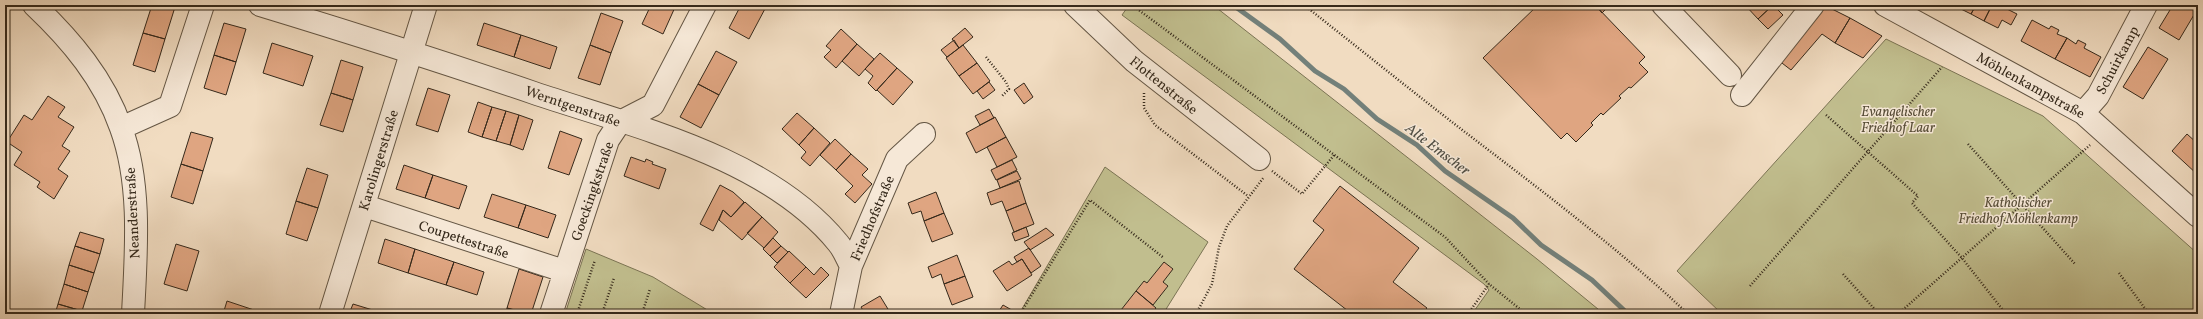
<svg xmlns="http://www.w3.org/2000/svg" width="2203" height="319" font-family="Vollkorn,serif">
<style>
.green{fill:#c1be8e;stroke:#7b7454}
.lines{fill:none;stroke-linecap:round;stroke-linejoin:round}
.stream{stroke:#73807a;stroke-width:5}
.building{fill:#dfa581;stroke:#35291b}
.minor-casing{stroke:#645644;stroke-width:24}
.path{stroke:#35291b;stroke-width:2.5;stroke-dasharray:1 2;stroke-linecap:butt}
.minor{stroke:#f6e8d7;stroke-width:22}
.labels{text-anchor:middle;stroke-width:3;stroke-linejoin:round;paint-order:stroke}
.street-label{font-size:14px;fill:#35291b;stroke:#f6e8d7}
.park-label{font-size:14px;font-style:italic;fill:#584e38;stroke:#f6e8d7}
.water-label{font-size:15px;font-style:italic;fill:#4f4d43;stroke:#f6e8d7}
</style>
<rect width="100%" height="100%" fill="#f1dcc1"/>
<filter id="stains"><feTurbulence type="fractalNoise" baseFrequency=".005" numOctaves="4"/><feColorMatrix values="0 0 0 0 .2 0 0 0 0 .09 0 0 0 0 .02 0 0 0 .5 -.17"/></filter>
<radialGradient id="worn" r=".72"><stop offset=".6" stop-color="#630" stop-opacity="0"/><stop offset="1" stop-color="#630" stop-opacity=".3"/></radialGradient>
<!-- green -->
<path class="green" d="M1129,5H1213L1537,259L1604,314H1472L1489,290L1484,284L1122,15Z
M1886,39L2043,116L2198,254V314H1722L1677,271Z
M1105,167L1208,242L1163,314H1019Z
M586,249L653,277L714,314H565Z"/>
<g class="lines">
<!-- stream -->
<path class="stream" d="M1233,5L1280,39L1315,71L1344,89L1377,119L1417,145L1445,171L1513,218L1541,245L1592,280L1628,314"/>
</g>
<!-- building -->
<path class="building" d="M152,5L175,7L165,39L143,33Z
M651,5H676L663,34L642,24Z
M741,5H767L749,39L729,28Z
M1538,5H1595L1645,57L1639,63L1648,72L1631,88L1629,87L1619,96L1621,98L1603,115L1601,113L1591,123L1593,125L1576,142L1567,133L1561,139L1483,58Z
M1595,5H1610L1602,13Z
M1745,5H1773L1758,19Z
M1773,5L1783,15L1768,29L1758,19Z
M1824,5L1850,18L1835,43L1822,34L1791,70L1778,60Z
M1960,5H1976L1971,14L1959,8Z
M1976,5H1992L1984,21L1971,14Z
M1992,5H1999L2017,14L2011,25L2002,20L1998,28L1984,21Z
M2173,5H2198V8L2179,40L2159,28Z
M601,13L623,21L611,53L590,45Z
M1850,18L1882,36L1863,58L1835,43Z
M2032,20L2049,29L2051,26L2059,30L2057,34L2067,38L2055,59L2021,41Z
M224,23L246,29L236,62L214,55Z
M484,23L521,35L514,57L477,45Z
M965,28L973,37L959,48L952,39Z
M841,29L857,44L836,68L824,57L831,50L826,46Z
M143,33L165,39L155,72L133,65Z
M521,35L557,47L550,69L514,57Z
M2067,38L2076,44L2078,40L2086,44L2084,48L2101,57L2090,77L2055,59Z
M954,40L959,48L947,57L941,50Z
M272,43L313,56L303,86L263,73Z
M857,44L874,59L859,76L842,61Z
M590,45L611,53L600,85L578,78Z
M963,45L977,63L959,76L946,58Z
M2148,47L2168,59L2143,99L2123,87Z
M716,51L737,62L719,95L698,84Z
M880,53L897,68L876,91L868,83L873,76L865,69Z
M214,55L236,62L226,95L204,88Z
M341,60L363,67L353,100L331,93Z
M977,63L990,81L973,94L959,76Z
M897,68L913,82L893,105L877,90Z
M989,82L995,90L983,99L977,91Z
M1024,83L1033,97L1024,104L1014,90Z
M698,84L719,95L701,128L680,117Z
M428,88L450,95L438,132L416,125Z
M331,93L353,100L343,132L320,125Z
M48,96L65,107L58,117L74,127L62,146L70,151L58,169L68,176L54,199L37,187L40,182L14,165L22,152L7,142L24,115L32,120Z
M478,102L492,107L482,137L468,132Z
M492,107L506,111L496,141L482,137Z
M989,109L994,118L980,125L975,116Z
M506,111L519,115L510,145L496,141Z
M797,113L814,128L799,145L782,129Z
M519,115L533,120L523,150L510,145Z
M995,117L1006,137L976,153L966,133Z
M814,128L830,143L810,166L801,158L806,152L799,145Z
M560,131L582,139L569,175L548,168Z
M191,132L213,138L203,171L181,164Z
M2187,134L2198,144V175L2172,151Z
M1006,137L1017,157L997,167L987,147Z
M835,139L851,154L836,170L820,155Z
M851,154L868,169L862,175L872,184L855,203L845,194L853,186L836,170Z
M631,157L645,162L646,159L653,162L652,164L666,169L659,189L624,176Z
M1012,160L1017,170L996,180L991,170Z
M181,164L203,171L193,204L171,197Z
M404,165L433,175L425,198L396,189Z
M307,168L328,175L318,208L296,201Z
M1017,171L1021,179L1000,188L997,180Z
M433,175L467,186L459,209L425,198Z
M1019,181L1026,203L1006,211L1002,201L991,205L987,193Z
M720,185L733,192L744,202L731,217L723,210L713,231L700,224Z
M1340,186L1419,248L1393,282L1427,308L1422,314H1352L1294,269L1324,230L1313,221Z
M936,192L944,213L924,221L921,211L912,214L908,203Z
M492,194L526,205L518,228L484,217Z
M296,201L318,208L307,241L286,234Z
M745,202L762,217L742,240L719,220L723,210L731,217Z
M1026,203L1034,224L1014,232L1006,211Z
M526,205L556,215L548,238L518,228Z
M944,213L953,234L932,242L924,221Z
M762,217L778,232L764,248L747,233Z
M1026,227L1029,236L1015,241L1012,233Z
M1046,228L1054,235L1030,250L1024,242Z
M80,232L104,239L100,254L75,246Z
M773,238L781,246L770,256L763,249Z
M385,239L415,249L408,273L378,263Z
M176,244L199,251L187,291L164,284Z
M75,246L100,254L94,273L69,265Z
M781,246L788,252L777,263L770,256Z
M1029,248L1041,266L1031,273L1022,259L1017,262L1014,257Z
M415,249L454,262L446,285L408,273Z
M789,251L806,267L790,283L774,267Z
M957,255L965,276L944,284L941,274L932,278L928,267Z
M1022,259L1032,275L1007,291L993,271L1009,261L1012,265Z
M454,262L484,272L477,295L446,285Z
M1164,262L1173,269L1163,282L1168,286L1153,305L1136,291L1144,281L1147,283Z
M69,265L94,273L88,292L64,284Z
M806,267L814,275L821,267L829,275L806,298L790,283Z
M519,269L543,277L531,314L507,308Z
M965,276L973,297L952,305L944,284Z
M64,284L88,292L82,311L58,304Z
M1136,291L1156,308L1153,312L1155,314H1127L1121,310Z
M880,296L891,314H865L861,307Z
M227,301L266,314H223Z
M58,304L82,311V314H55Z
M353,304L376,311L375,314H349Z
M1003,305L1017,313L1016,314H997Z
M507,308L526,314H505Z"/>
<g class="lines">
<defs>
<path id="minor" d="M34,5C71,40 104,79 121,128C142,185 136,254 133,314
M260,5C352,33 443,62 534,93C635,127 768,157 838,243C844,250 847,259 851,266
M1075,5L1134,61L1259,159
M1663,5L1730,75
M1885,5L2083,113L2198,216
M1742,95L1813,5
M2083,113L2098,96L2146,5
M121,128L170,106L203,5
M365,206L564,271
M330,314L426,5
M551,314L608,140L620,122L653,105L705,5
M841,314L851,266L897,159L924,134"/>
</defs>
<!-- minor casing -->
<use href="#minor" class="minor-casing"/>
<!-- path -->
<path class="path" d="M1132,5L1445,237L1489,284L1526,314
M1304,5C1356,46 1408,88 1461,129C1538,188 1617,247 1688,314
M986,57L1006,82L1009,89L1002,96
M1144,93V108L1155,125L1248,196
M1826,115L1918,196L1912,203L1962,258L2006,314
M1968,144L2075,264
M1272,171L1302,194L1335,154
M2119,273L2149,314
M1843,274L1879,314
M1750,286L1942,67
M577,314L595,260
M602,314L614,278
M642,314L650,289
M1020,314L1090,200L1164,258
M1196,314L1212,284L1219,247L1227,226L1264,177
M1468,314L1489,284
M1898,314L2090,145"/>
<!-- minor -->
<use href="#minor" class="minor"/>
</g>
<g class="labels">
<!-- street labels -->
<g class="street-label">
<text transform="translate(2117 60) rotate(-62)" y="5">Schuirkamp</text>
<text transform="translate(1164 85) rotate(39)" y="5">Flottenstraße</text>
<text transform="translate(2031 85) rotate(29)" y="5">Möhlenkampstraße</text>
<text transform="translate(573 106) rotate(19)" y="5">Werntgenstraße</text>
<text transform="translate(378 160) rotate(-73)" y="5">Karolingerstraße</text>
<text transform="translate(592 191) rotate(-71)" y="5">Goeckingkstraße</text>
<text transform="translate(132 213) rotate(-93)" y="5">Neanderstraße</text>
<text transform="translate(872 218) rotate(-67)" y="5">Friedhofstraße</text>
<text transform="translate(464 239) rotate(18)" y="5">Coupettestraße</text>
</g>
<!-- park labels -->
<g class="park-label">
<text x="1898" y="116">Evangelischer<tspan x="1898" dy="16">Friedhof Laar</tspan></text>
<text x="2018" y="207">Katholischer<tspan x="2018" dy="16">Friedhof Möhlenkamp</tspan></text>
</g>
<!-- water labels -->
<g class="water-label">
<text transform="translate(1438 149) rotate(37)" y="5">Alte Emscher</text>
</g>
</g>
<!-- margin -->
<rect width="2203" height="319" fill="none" stroke="#f1dcc1" stroke-width="20"/>
<rect x="6" y="6" width="2191" height="307" fill="none" stroke="#35291b" stroke-width="2"/>
<rect x="10" y="10" width="2183" height="299" fill="none" stroke="#35291b"/>
<rect width="100%" height="100%" filter="url(#stains)"/>
<rect width="100%" height="100%" fill="url(#worn)"/>
</svg>
